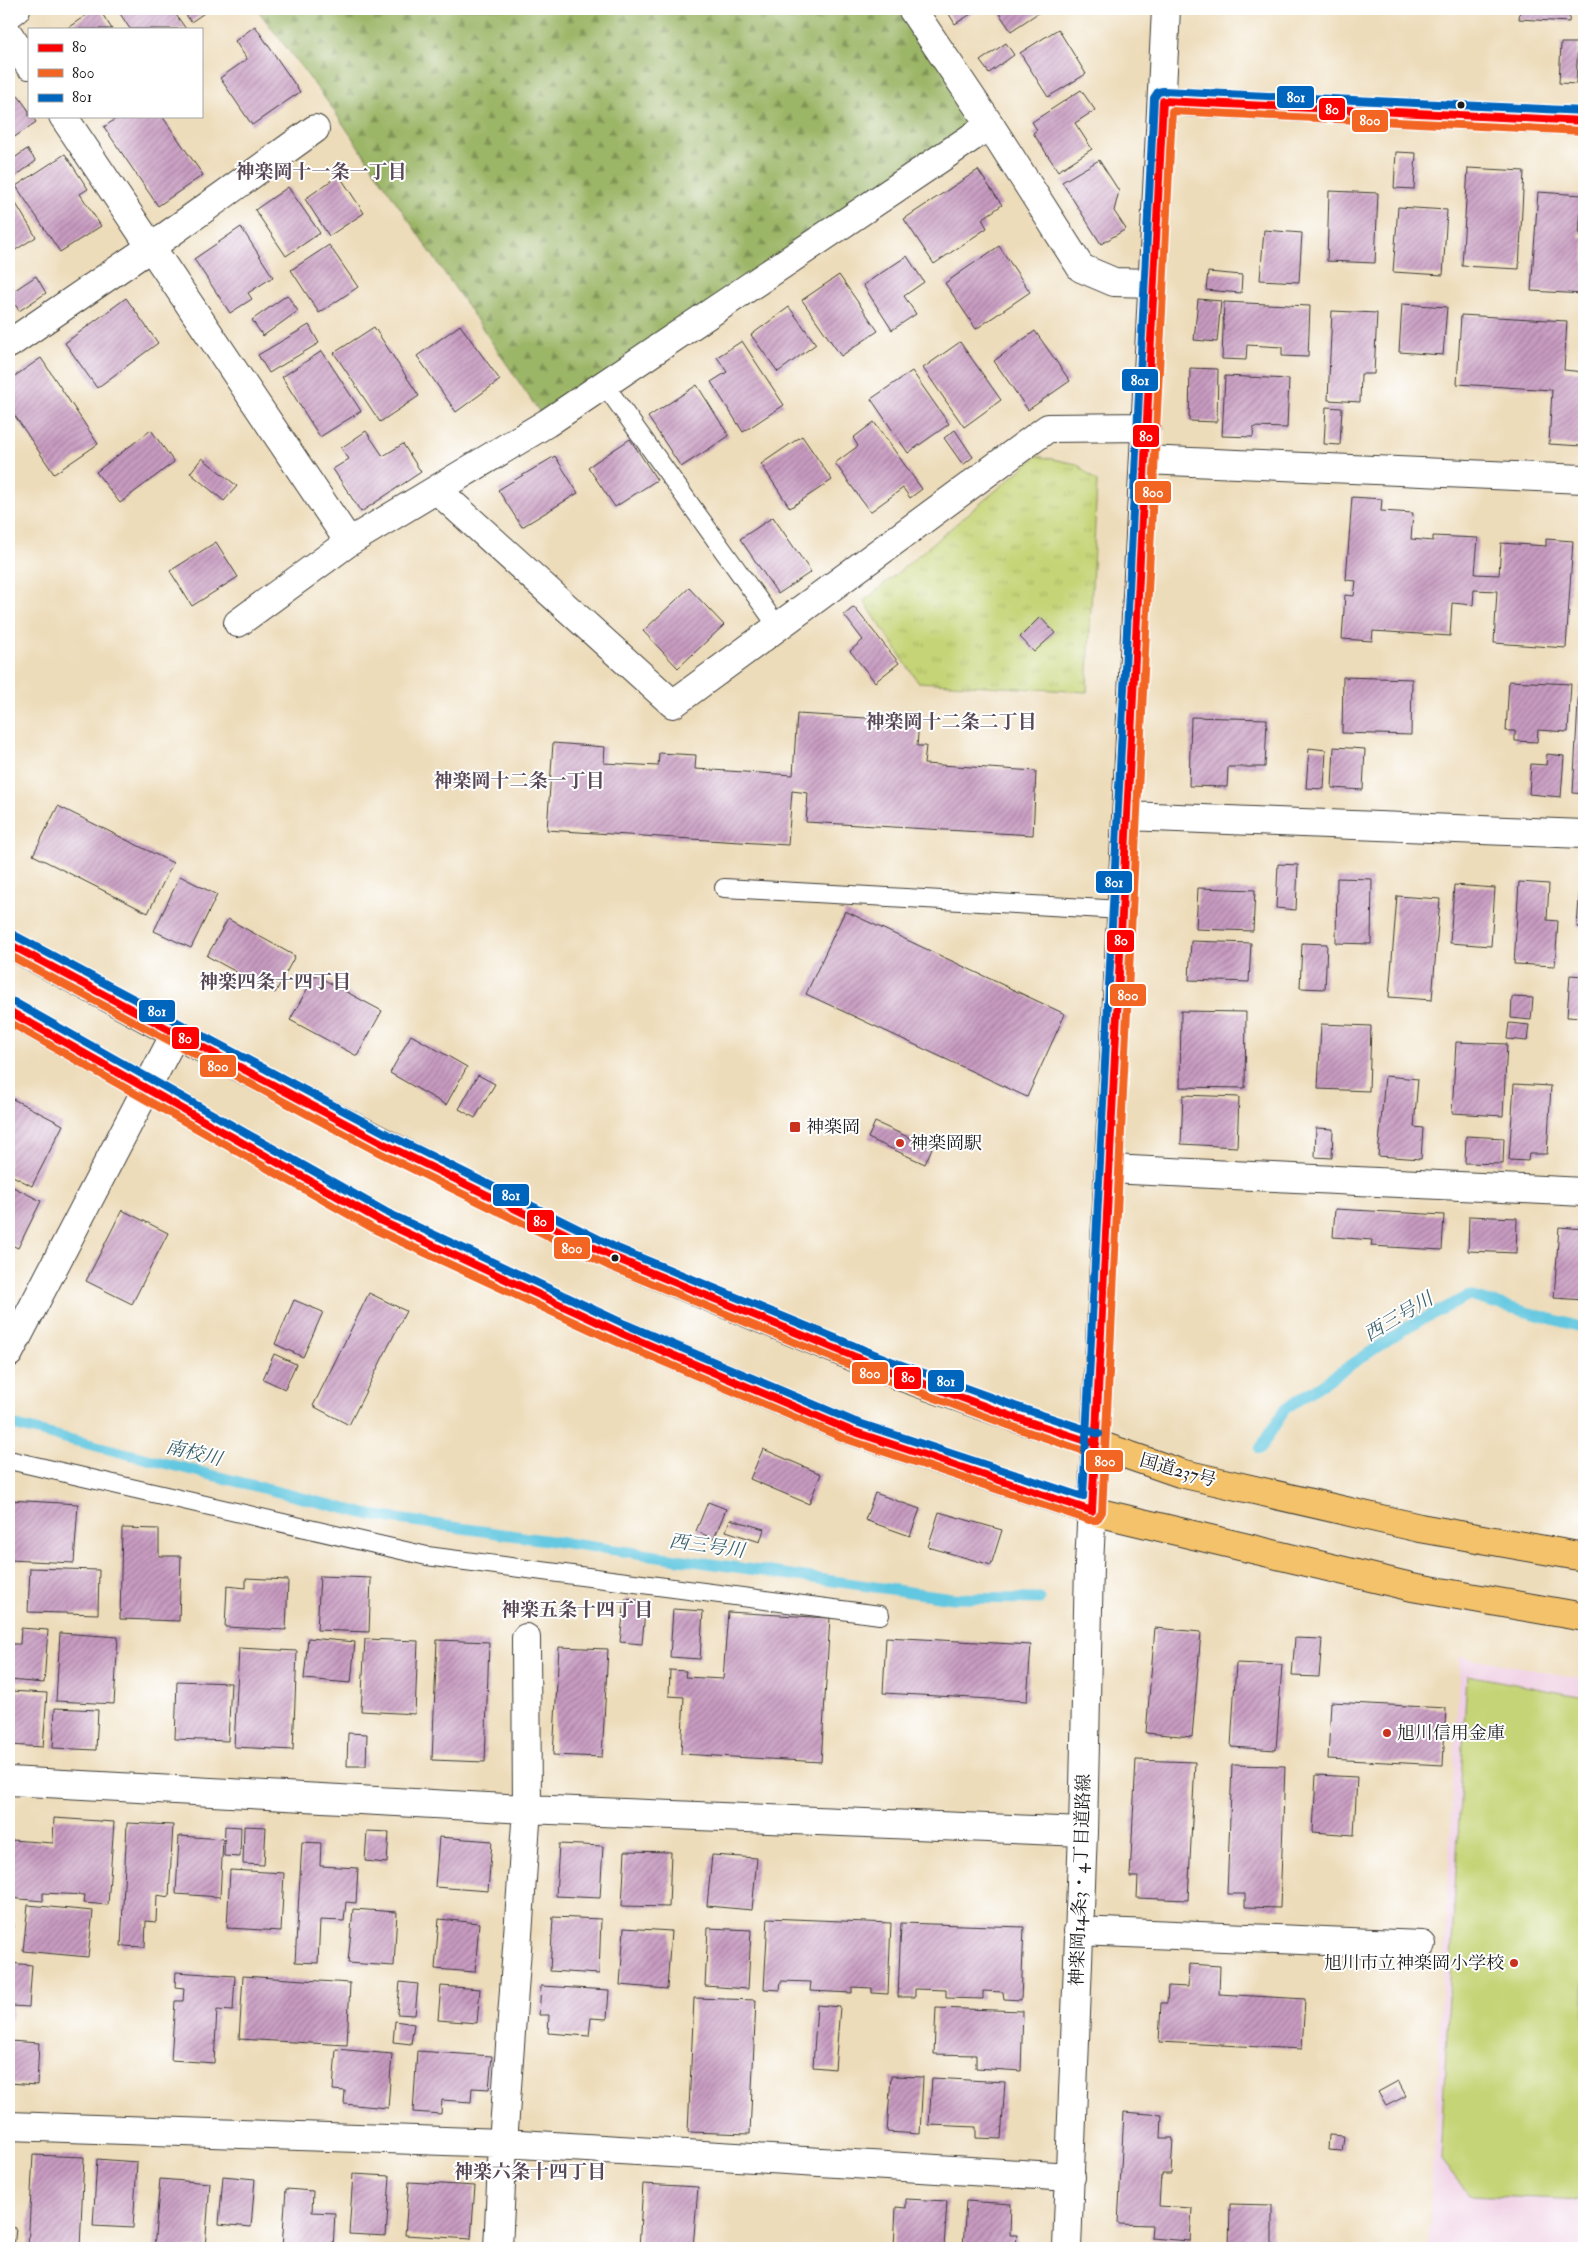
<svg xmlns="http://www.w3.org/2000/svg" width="1593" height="2257" font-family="'IM FELL Double Pica','Noto Serif JP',serif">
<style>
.built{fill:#f0d0e4}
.forest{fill:url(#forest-firs);stroke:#5c6942}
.park{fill:url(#park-tufts);stroke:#707849}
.garden{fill:#c5d476;stroke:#707849}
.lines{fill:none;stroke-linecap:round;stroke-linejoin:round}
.stream{stroke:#62c7e0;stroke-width:11}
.building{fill:url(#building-hatch)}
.service-casing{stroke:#3b3934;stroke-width:20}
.minor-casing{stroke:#3b3934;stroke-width:30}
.trunk-casing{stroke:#3b3934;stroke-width:30}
.service{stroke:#fff;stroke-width:18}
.minor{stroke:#fff;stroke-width:28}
.trunk{stroke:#f3c26a;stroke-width:28}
.bus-1-casing{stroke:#fff;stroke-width:11}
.bus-2-casing{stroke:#fff;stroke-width:11}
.bus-3-casing{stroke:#fff;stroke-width:11}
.bus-1{stroke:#f00;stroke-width:8}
.bus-2{stroke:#f26522;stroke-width:8}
.bus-3{stroke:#0065bd;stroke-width:8}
.bus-dot{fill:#1c1c1c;stroke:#fff;stroke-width:2}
.poi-dot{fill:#c8321e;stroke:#fff;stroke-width:2}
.labels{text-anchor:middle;stroke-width:4;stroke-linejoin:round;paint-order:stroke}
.poi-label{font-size:18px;fill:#1c1c1c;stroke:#fff;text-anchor:start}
.street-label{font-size:18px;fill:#1c1c1c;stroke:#fff}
.neighbourhood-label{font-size:19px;font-weight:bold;fill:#584856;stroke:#fff}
.water-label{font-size:19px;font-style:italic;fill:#38606a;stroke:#fff}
.line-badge{stroke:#fff;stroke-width:2}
.badge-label{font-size:14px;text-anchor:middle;font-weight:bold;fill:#fff}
</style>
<defs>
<pattern id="forest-firs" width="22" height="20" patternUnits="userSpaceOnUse" patternTransform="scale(1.25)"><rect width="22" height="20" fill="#9cb667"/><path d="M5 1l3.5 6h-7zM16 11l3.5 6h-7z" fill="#7e9354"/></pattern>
<pattern id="park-tufts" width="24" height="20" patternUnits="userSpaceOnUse" patternTransform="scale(1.25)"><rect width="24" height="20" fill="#c5d476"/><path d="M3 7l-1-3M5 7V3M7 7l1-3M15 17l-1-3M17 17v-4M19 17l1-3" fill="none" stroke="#a9b566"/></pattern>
<pattern id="building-hatch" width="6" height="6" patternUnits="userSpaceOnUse" patternTransform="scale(1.25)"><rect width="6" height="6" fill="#c89bc1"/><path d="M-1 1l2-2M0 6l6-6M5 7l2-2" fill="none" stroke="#a27e9c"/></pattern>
</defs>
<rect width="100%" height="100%" fill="#fff"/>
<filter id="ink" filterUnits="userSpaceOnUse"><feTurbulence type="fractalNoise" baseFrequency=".02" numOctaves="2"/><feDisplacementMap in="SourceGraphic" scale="10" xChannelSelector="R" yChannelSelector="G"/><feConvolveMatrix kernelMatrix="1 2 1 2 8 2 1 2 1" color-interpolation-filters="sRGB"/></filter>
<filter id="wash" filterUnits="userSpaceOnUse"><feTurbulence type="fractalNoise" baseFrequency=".0096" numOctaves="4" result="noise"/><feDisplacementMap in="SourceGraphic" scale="20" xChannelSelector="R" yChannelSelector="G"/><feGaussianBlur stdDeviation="1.12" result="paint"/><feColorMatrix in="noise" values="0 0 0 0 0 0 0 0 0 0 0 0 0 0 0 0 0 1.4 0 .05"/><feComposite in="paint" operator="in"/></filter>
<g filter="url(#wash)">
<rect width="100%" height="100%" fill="#eddcba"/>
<!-- built -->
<path class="built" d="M1460,1656L1584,1679V2248H1428Z"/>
<!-- forest -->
<path class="forest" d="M257,9H912L990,125L547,423L330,105Z"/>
<!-- park -->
<path class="park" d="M1037,456L1077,464L1097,482L1087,692L918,682L864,601Z"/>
<!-- garden -->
<path class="garden" d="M1467,1675L1584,1697V2200L1469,2195L1440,2158Z"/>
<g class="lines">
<!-- stream -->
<path class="stream" d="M9,1424L370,1515L952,1598L1040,1599
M1260,1449L1285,1409L1409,1326L1469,1296L1584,1328"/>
</g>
<g id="blocks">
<!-- building -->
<path class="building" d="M95,9H99L112,29H66Z
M123,9H172L186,29H130L119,12Z
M182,9H210L191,22Z
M946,9H979L955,24Z
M996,9H1044L1011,31Z
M1520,9H1570L1569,22L1519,19Z
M255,26L300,92L252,125L220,78L247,59L235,41Z
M1058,29L1086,74L1048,97L1020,53Z
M1006,43L1014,55L989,73L980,61Z
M1561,43H1578L1576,84L1559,83Z
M9,83L29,111V116H32L36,122L9,141Z
M1081,90L1095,110L1075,123L1092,149L1058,171L1033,133L1037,130L1032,122Z
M120,116H162L203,175L158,206L104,127Z
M27,149L36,161L9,181V162Z
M1396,152L1416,153L1414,189L1394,188Z
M65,154L88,189L80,194L101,226L60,252L16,186Z
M1099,160L1119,191L1114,211L1126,229L1101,244L1062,182Z
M1468,168L1524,171L1519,269L1462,266Z
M978,170L1002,205L982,219L987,228L934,264L904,219Z
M339,175L364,213L329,236L305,199Z
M288,187L320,233L286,256L255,210Z
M1329,191L1378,193L1375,263L1327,261Z
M1538,192L1582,195L1579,237H1584V294L1531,291Z
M12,197L36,237L9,254V199Z
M1398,207L1447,210L1443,275L1393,272Z
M241,227L273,277L248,293L252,299L230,313L194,259Z
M1264,230L1302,233L1299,282L1260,280Z
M329,245L358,287L319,313L291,270Z
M999,246L1030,292L976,329L945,283Z
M907,256L924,282L904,296L916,314L892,330L863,285Z
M1208,272L1242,275L1241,293L1206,290Z
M839,275L878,331L841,356L802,300Z
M36,276L46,293L19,311L9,294Z
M287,295L298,311L263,336L252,320Z
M126,298L158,343L97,388L65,343Z
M1198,299L1221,301L1217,342L1194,340Z
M1224,302L1310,306L1308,357L1282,356V347L1247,345L1246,360L1222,359Z
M1402,304L1447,307L1443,355L1399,352Z
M789,307L816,344L778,372L751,335Z
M1332,311L1377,313L1374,374H1361L1360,402L1328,400Z
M1461,315L1567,321L1564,370L1584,372L1582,446L1549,444L1552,390L1457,384Z
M309,325L319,343L269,373L258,355Z
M460,325L500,380L456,412L417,356Z
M374,327L419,396L380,422L334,353Z
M1035,331L1070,381L1028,410L994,361Z
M742,341L784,405L743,432L711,382L727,372L717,357Z
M960,342L1001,400L964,427L923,368Z
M322,351L361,411L320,437L282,377Z
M41,358L98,444L54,474L9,407V392L12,390L9,380Z
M1190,368L1218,369L1217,422L1189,421Z
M912,371L949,424L908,453L871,399Z
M1225,376L1289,379L1287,428L1254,427L1253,437L1222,436Z
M697,385L729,436L681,467L648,417Z
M1326,407L1342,408L1340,445L1324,444Z
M874,422L922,489L910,498L903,488L870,512L835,463L858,446L853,438Z
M151,430L174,462L120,503L96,472Z
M955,430L973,457L963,465L944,438Z
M366,431L383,456L403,444L421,472L361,512L333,469L349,459L341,448Z
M802,436L832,480L790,508L761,464Z
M630,439L657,480L615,507L588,467Z
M555,456L578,493L522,527L498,490Z
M202,458L237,486L224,501L190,473Z
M1352,497L1382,499L1381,511L1413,513L1411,539L1433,541V536L1478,538L1475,574L1499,575L1501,543L1546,546V539L1573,541L1566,648L1494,643L1497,591L1474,590L1473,605L1452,603L1450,636L1373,631L1372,641L1342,639L1345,595L1354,596L1356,581L1346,580Z
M773,517L811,572L778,594L740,539Z
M216,542L238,577L192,606L170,571Z
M689,588L724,625L678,668L643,631Z
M854,607L899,663L875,682L850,651L863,640L844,615Z
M1040,617L1055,633L1034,652L1020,637Z
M1343,677L1412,679L1411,735L1342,733Z
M1509,681L1571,684L1568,732L1538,730L1537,742L1515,741V731H1506Z
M1579,686H1584V794L1573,793Z
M797,714L919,721L917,746H926L924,764L1036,771L1033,835L806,822L808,793L792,791L788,845L547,830L553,743L605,747L604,763L658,766L659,753L696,755L695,769L793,775Z
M1191,717L1267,719L1265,767H1228L1227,787L1189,786Z
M1334,747L1365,749L1363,790L1332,788Z
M1309,748L1326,750L1324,789L1306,788Z
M1547,754L1564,756L1561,797L1529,794L1531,764L1546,765Z
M58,806L173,863L148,913L33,855Z
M1278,864L1298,865L1296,910L1276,908Z
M180,876L217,895L191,948L154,931Z
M1337,878L1372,879L1371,944L1336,943Z
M1519,882L1549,884L1547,920L1558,921L1555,966L1514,964Z
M1580,884H1584V928L1577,927Z
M1454,885L1495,888L1491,946L1450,943Z
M1198,888L1255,890L1253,931L1196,929Z
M1397,896L1440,899L1432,1000L1389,997Z
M845,911L1065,1014L1027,1097L806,994Z
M228,919L295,956L275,993L207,956Z
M1191,941L1251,943L1249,982L1189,980Z
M1302,943L1327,944L1325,989L1300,988Z
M315,975L382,1011L357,1056L290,1020Z
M1570,975L1584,976V1018L1567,1017Z
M1512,997L1533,998L1531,1020L1511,1018Z
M1181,1011L1246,1012L1245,1088L1180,1087Z
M1509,1023L1529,1025L1527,1041L1507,1039Z
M1321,1024L1371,1026L1369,1091L1318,1089Z
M411,1035L467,1067L446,1105L390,1073Z
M1456,1042L1507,1044L1503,1116L1452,1113Z
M478,1075L495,1084L475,1118L459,1109Z
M1385,1076L1418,1079L1414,1127L1423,1128L1421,1159L1378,1156Z
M1514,1084L1551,1086L1547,1154H1529L1528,1161L1509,1160Z
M1183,1095L1239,1097L1237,1147L1181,1144Z
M9,1097L63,1125L32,1186L9,1174Z
M875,1122L932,1148L925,1164L868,1138Z
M1316,1128L1333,1129L1332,1158L1315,1157Z
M1466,1136L1504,1138L1503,1164L1465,1163Z
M9,1185L41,1201L18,1248L9,1244Z
M1335,1209L1444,1215L1442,1250L1371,1246L1372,1240L1333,1237Z
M122,1210L168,1233L132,1304L86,1281Z
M1469,1216L1517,1218L1516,1253L1468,1251Z
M1559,1227L1584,1229V1300L1554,1298Z
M369,1293L406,1311L349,1425L313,1406Z
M294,1300L323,1312L303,1357L275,1344Z
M274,1354L296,1364L285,1389L263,1379Z
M763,1449L821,1474L809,1504L750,1479Z
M875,1493L920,1509L910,1536L865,1520Z
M9,1500L78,1504L74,1563L9,1560Z
M708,1502L726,1509L714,1539L696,1531Z
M939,1512L1002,1530L991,1565L928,1547Z
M730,1519L764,1529L760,1542L726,1531Z
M122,1528L159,1529V1556H181L179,1621L120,1619Z
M30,1568L99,1570L98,1614L28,1612Z
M320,1576L371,1578L369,1632L317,1630Z
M246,1578L288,1580L286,1630L225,1627L227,1586L246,1588Z
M625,1599L646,1601L642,1644L620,1642Z
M673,1609L703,1611L700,1659L670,1657Z
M728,1612L830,1618L821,1762L681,1754L684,1697L669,1696L670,1670L686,1671L685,1677L723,1679Z
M21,1628L48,1630L44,1683L9,1680V1644H20Z
M1155,1628L1201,1632L1192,1737L1146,1733Z
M60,1633L118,1637L114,1704L56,1701Z
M886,1637L1031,1645L1027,1701L883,1693Z
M308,1638L355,1642L351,1683L304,1679Z
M1295,1638L1322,1639L1319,1677L1292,1676Z
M365,1639L418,1641L415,1714L361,1711Z
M437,1640L489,1642L485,1762L432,1760Z
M559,1647L608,1649L602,1757L553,1755Z
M239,1648L297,1651L293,1750L234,1747Z
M1236,1663L1282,1665L1276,1750L1231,1747Z
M177,1681L231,1683L228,1741L175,1739Z
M9,1691L47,1693L43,1747L9,1745Z
M1331,1702L1446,1708L1443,1765L1328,1759Z
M55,1708L98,1710L96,1750L53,1748Z
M348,1733L367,1734L366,1766H347Z
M1136,1760L1195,1762L1188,1900L1137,1898L1138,1877H1130Z
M1232,1765L1285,1766L1280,1908L1245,1907V1894H1227Z
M1316,1775L1357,1777L1354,1835L1313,1832Z
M54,1818L114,1822L108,1905L84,1903L85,1895L43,1893V1901L9,1898L11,1840L53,1843Z
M127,1823L173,1825L169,1897L157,1895L156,1922L146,1921L145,1947L121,1946Z
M225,1826L241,1827L240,1857L224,1856Z
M244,1826L266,1827L264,1865L243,1864Z
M367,1831L389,1832L387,1863L365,1861Z
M179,1836L223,1839L220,1897L176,1894Z
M439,1837L492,1841L488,1891L435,1887Z
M302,1842L321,1843L320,1866L358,1868L356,1903L346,1902L344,1921L320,1920L318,1963L295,1962Z
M559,1844L603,1846L600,1898L556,1896Z
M625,1851L671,1852L669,1907L622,1906Z
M712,1855L757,1858L752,1910L707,1906Z
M230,1870L284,1873L281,1931L227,1928Z
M28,1905L93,1911L88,1957L23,1951Z
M353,1909L397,1912L394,1966L348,1963Z
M553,1917L601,1919L599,1974L550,1971Z
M768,1918L891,1923L888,1994L872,1993V1988L852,1987V1993L810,1991L811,1982L781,1981L780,1990L764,1989Z
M439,1919L479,1923L475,1972L435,1969Z
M901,1923L1024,1927L1021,2000L1004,1999L1003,1992L983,1991V1999L946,1998V1990L915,1989V1997H898Z
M9,1924H13L11,1959H9Z
M624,1928L671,1931L667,1989L620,1985Z
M708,1928L751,1930L748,1989L705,1986Z
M9,1963L32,1965L29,2007L12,2006L11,2021H9Z
M1189,1964L1220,1966L1219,1994L1305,1999L1302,2049L1159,2042L1161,2003H1167L1168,1986L1188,1987Z
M176,1972L235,1976L233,2011L217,2010L214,2063L171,2060L175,2001H183L184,1988L175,1987Z
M243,1976L350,1983L347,2045L239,2039Z
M400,1982L418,1984L415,2015L397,2014Z
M441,1986L480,1989L477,2023L438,2020Z
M541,1986L609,1990L607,2019L591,2018L589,2036L548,2033L549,2015H539Z
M694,1998L756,2000L750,2134L688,2132Z
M817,2005L840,2007L835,2069L813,2067Z
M936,2008L1023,2011L1021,2071L976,2068V2055L934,2054Z
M395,2021L414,2024L411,2044L393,2042Z
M9,2041L39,2043L37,2085L9,2083Z
M336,2049L392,2054L388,2108L344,2104L345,2091L333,2090Z
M417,2051L492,2056L489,2089L472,2088L471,2102L442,2100L441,2114L413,2112Z
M891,2076L923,2077L920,2134L887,2132Z
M932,2078L1005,2082L1001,2139L976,2138V2127L929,2125Z
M1398,2081L1406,2096L1386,2106L1378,2092Z
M1124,2112L1162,2115L1161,2138H1173L1171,2174H1161L1159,2206L1192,2208L1190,2241L1151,2238L1152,2225L1118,2224Z
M1329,2135L1344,2136L1342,2151L1328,2150Z
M33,2155L84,2157L80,2248H28Z
M97,2159L137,2162L133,2228L93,2226Z
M353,2174L390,2176L386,2236L349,2234Z
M223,2176L255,2179L251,2227L219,2224Z
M160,2179L210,2183L205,2248H154Z
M409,2182L475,2186L471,2239L405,2235Z
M643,2184L698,2187L693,2248H639Z
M286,2189L313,2191L312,2212L335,2213L333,2248H282Z
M906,2199L947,2201L944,2248H894L896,2207L906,2208Z
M966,2201L1011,2204L1010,2235H1017L1016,2248H963Z
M1230,2204L1272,2205V2248H1229Z
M9,2227L16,2228L14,2248H9Z"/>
</g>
</g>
<g filter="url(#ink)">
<use href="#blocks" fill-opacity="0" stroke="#3b3934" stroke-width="1"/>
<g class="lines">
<defs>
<path id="service" d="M604,384L778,627
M724,888L1123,910
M9,1460L427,1556L880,1615"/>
<path id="minor" d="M912,9L990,125L1081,268L1114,282L1153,283
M9,14L16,9
M9,35L29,65
M1163,101L1584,121
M63,116L349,542
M9,344L151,247L315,129
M1145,460L1584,479
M437,490L673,704L1048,428L1147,427
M238,623L349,542L547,423L990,125
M1127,816L1584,834
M1110,1169L1584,1192
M9,1353L175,1034
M9,1781L527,1809L1083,1832
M1078,1931L1422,1945
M9,2126L503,2143L1071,2177
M498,2248L503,2143L527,1809L526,1638
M1067,2248L1083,1832L1089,1565L1166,9"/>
<path id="trunk" d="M9,944L175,1034L439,1171L615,1258L899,1376L1016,1418L1096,1444L1180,1473L1420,1528L1584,1557
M9,1011L381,1221L621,1333L849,1430L1092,1511L1412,1587L1584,1617"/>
</defs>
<!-- service casing -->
<use href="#service" class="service-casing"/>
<!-- minor casing -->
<use href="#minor" class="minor-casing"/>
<!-- trunk casing -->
<use href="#trunk" class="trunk-casing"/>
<!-- service -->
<use href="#service" class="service"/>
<!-- minor -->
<use href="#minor" class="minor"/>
<!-- trunk -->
<use href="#trunk" class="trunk"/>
<defs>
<path id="bus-1" d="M9,944L384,1144L613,1257L887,1370L1011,1416L1096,1444
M9,1011L381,1221L621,1333L849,1430L1092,1511L1163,101L1584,121"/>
<path id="bus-2" d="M9,955L380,1153L609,1266L884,1379L1008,1425L1093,1454
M9,1022L376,1230L617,1342L846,1439L1089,1520H1097L1102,1512L1172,111L1584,131"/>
<path id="bus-3" d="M14,935L389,1135L617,1248L891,1361L1015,1406L1099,1434
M14,1002L386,1212L625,1324L853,1421L1083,1497L1154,98L1158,92L1163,91L1584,111"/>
</defs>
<!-- bus-1 casing -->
<use href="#bus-1" class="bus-1-casing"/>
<!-- bus-2 casing -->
<use href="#bus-2" class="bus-2-casing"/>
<!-- bus-3 casing -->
<use href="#bus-3" class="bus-3-casing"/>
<!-- bus-1 -->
<use href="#bus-1" class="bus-1"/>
<!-- bus-2 -->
<use href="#bus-2" class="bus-2"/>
<!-- bus-3 -->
<use href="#bus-3" class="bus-3"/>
</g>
</g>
<!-- markers -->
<g class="bus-dot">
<circle cx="1461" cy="105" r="4.5"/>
<circle cx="615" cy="1258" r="4.5"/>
</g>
<g class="poi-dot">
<rect x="789" y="1121" width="12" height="12" rx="2.5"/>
<circle cx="900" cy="1143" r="5"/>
<circle cx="1387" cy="1733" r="5"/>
<circle cx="1514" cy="1963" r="5"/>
</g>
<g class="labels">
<!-- poi labels -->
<g class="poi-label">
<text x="806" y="1133">神楽岡</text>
<text x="910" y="1149">神楽岡駅</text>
<text x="1397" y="1739">旭川信用金庫</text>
<text x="1504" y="1969" text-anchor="end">旭川市立神楽岡小学校</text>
</g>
<!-- street labels -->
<g class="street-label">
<text transform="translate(1178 1470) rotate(16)" y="6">国道237号</text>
<text transform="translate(1080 1880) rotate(-88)" y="6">神楽岡14条3・4丁目道路線</text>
</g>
<!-- neighbourhood labels -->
<g class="neighbourhood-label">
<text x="321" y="178">神楽岡十一条一丁目</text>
<text x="951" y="728">神楽岡十二条二丁目</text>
<text x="519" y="787">神楽岡十二条一丁目</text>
<text x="275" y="988">神楽四条十四丁目</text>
<text x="577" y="1616">神楽五条十四丁目</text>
<text x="530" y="2178">神楽六条十四丁目</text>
</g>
<!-- water labels -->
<g class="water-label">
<text transform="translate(1398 1316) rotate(-31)" y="7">西三号川</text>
<text transform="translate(194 1452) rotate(14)" y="7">南校川</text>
<text transform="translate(707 1545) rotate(8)" y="7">西三号川</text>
</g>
</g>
<g class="line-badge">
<rect x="1276" y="85" width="39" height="24" rx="5" fill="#0065bd"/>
<rect x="1318" y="97" width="28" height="24" rx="5" fill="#f00"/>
<rect x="1351" y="109" width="38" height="24" rx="5" fill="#f26522"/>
<rect x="1121" y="368" width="38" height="24" rx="5" fill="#0065bd"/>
<rect x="1132" y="424" width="28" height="24" rx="5" fill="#f00"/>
<rect x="1134" y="480" width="38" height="24" rx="5" fill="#f26522"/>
<rect x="1095" y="870" width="38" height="24" rx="5" fill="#0065bd"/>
<rect x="1106" y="929" width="29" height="24" rx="5" fill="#f00"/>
<rect x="1109" y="983" width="38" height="24" rx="5" fill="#f26522"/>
<rect x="138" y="999" width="38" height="24" rx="5" fill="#0065bd"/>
<rect x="171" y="1026" width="29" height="24" rx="5" fill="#f00"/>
<rect x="199" y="1054" width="38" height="24" rx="5" fill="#f26522"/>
<rect x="492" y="1183" width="38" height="24" rx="5" fill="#0065bd"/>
<rect x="526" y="1209" width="29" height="24" rx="5" fill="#f00"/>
<rect x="553" y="1236" width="38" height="24" rx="5" fill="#f26522"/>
<rect x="851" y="1361" width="38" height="24" rx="5" fill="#f26522"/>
<rect x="893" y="1366" width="29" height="24" rx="5" fill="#f00"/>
<rect x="927" y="1369" width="38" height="24" rx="5" fill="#0065bd"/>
<rect x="1085" y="1449" width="39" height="24" rx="5" fill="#f26522"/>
</g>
<g class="badge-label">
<text x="1296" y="102">801</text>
<text x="1332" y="114">80</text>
<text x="1370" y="125">800</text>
<text x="1140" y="385">801</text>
<text x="1146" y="441">80</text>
<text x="1153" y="497">800</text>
<text x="1114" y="887">801</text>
<text x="1121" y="945">80</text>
<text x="1128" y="1000">800</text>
<text x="157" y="1016">801</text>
<text x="185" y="1043">80</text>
<text x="218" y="1071">800</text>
<text x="511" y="1200">801</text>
<text x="540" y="1226">80</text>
<text x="572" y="1253">800</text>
<text x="870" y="1378">800</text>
<text x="908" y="1382">80</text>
<text x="946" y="1386">801</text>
<text x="1105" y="1466">800</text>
</g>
<!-- margin -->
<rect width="1593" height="2257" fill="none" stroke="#fff" stroke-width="30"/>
<!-- legend -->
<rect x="28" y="28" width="175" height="90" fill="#ffffff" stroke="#a4a4a4"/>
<rect x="38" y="44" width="25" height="8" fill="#ff0000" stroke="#a4a4a4"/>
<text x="72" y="52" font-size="15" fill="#1c1c1c">80</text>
<rect x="38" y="69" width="25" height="8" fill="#f26522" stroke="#a4a4a4"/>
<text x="72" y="78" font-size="15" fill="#1c1c1c">800</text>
<rect x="38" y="94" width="25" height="8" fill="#0065bd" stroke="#a4a4a4"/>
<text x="72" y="102" font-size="15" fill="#1c1c1c">801</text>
</svg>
